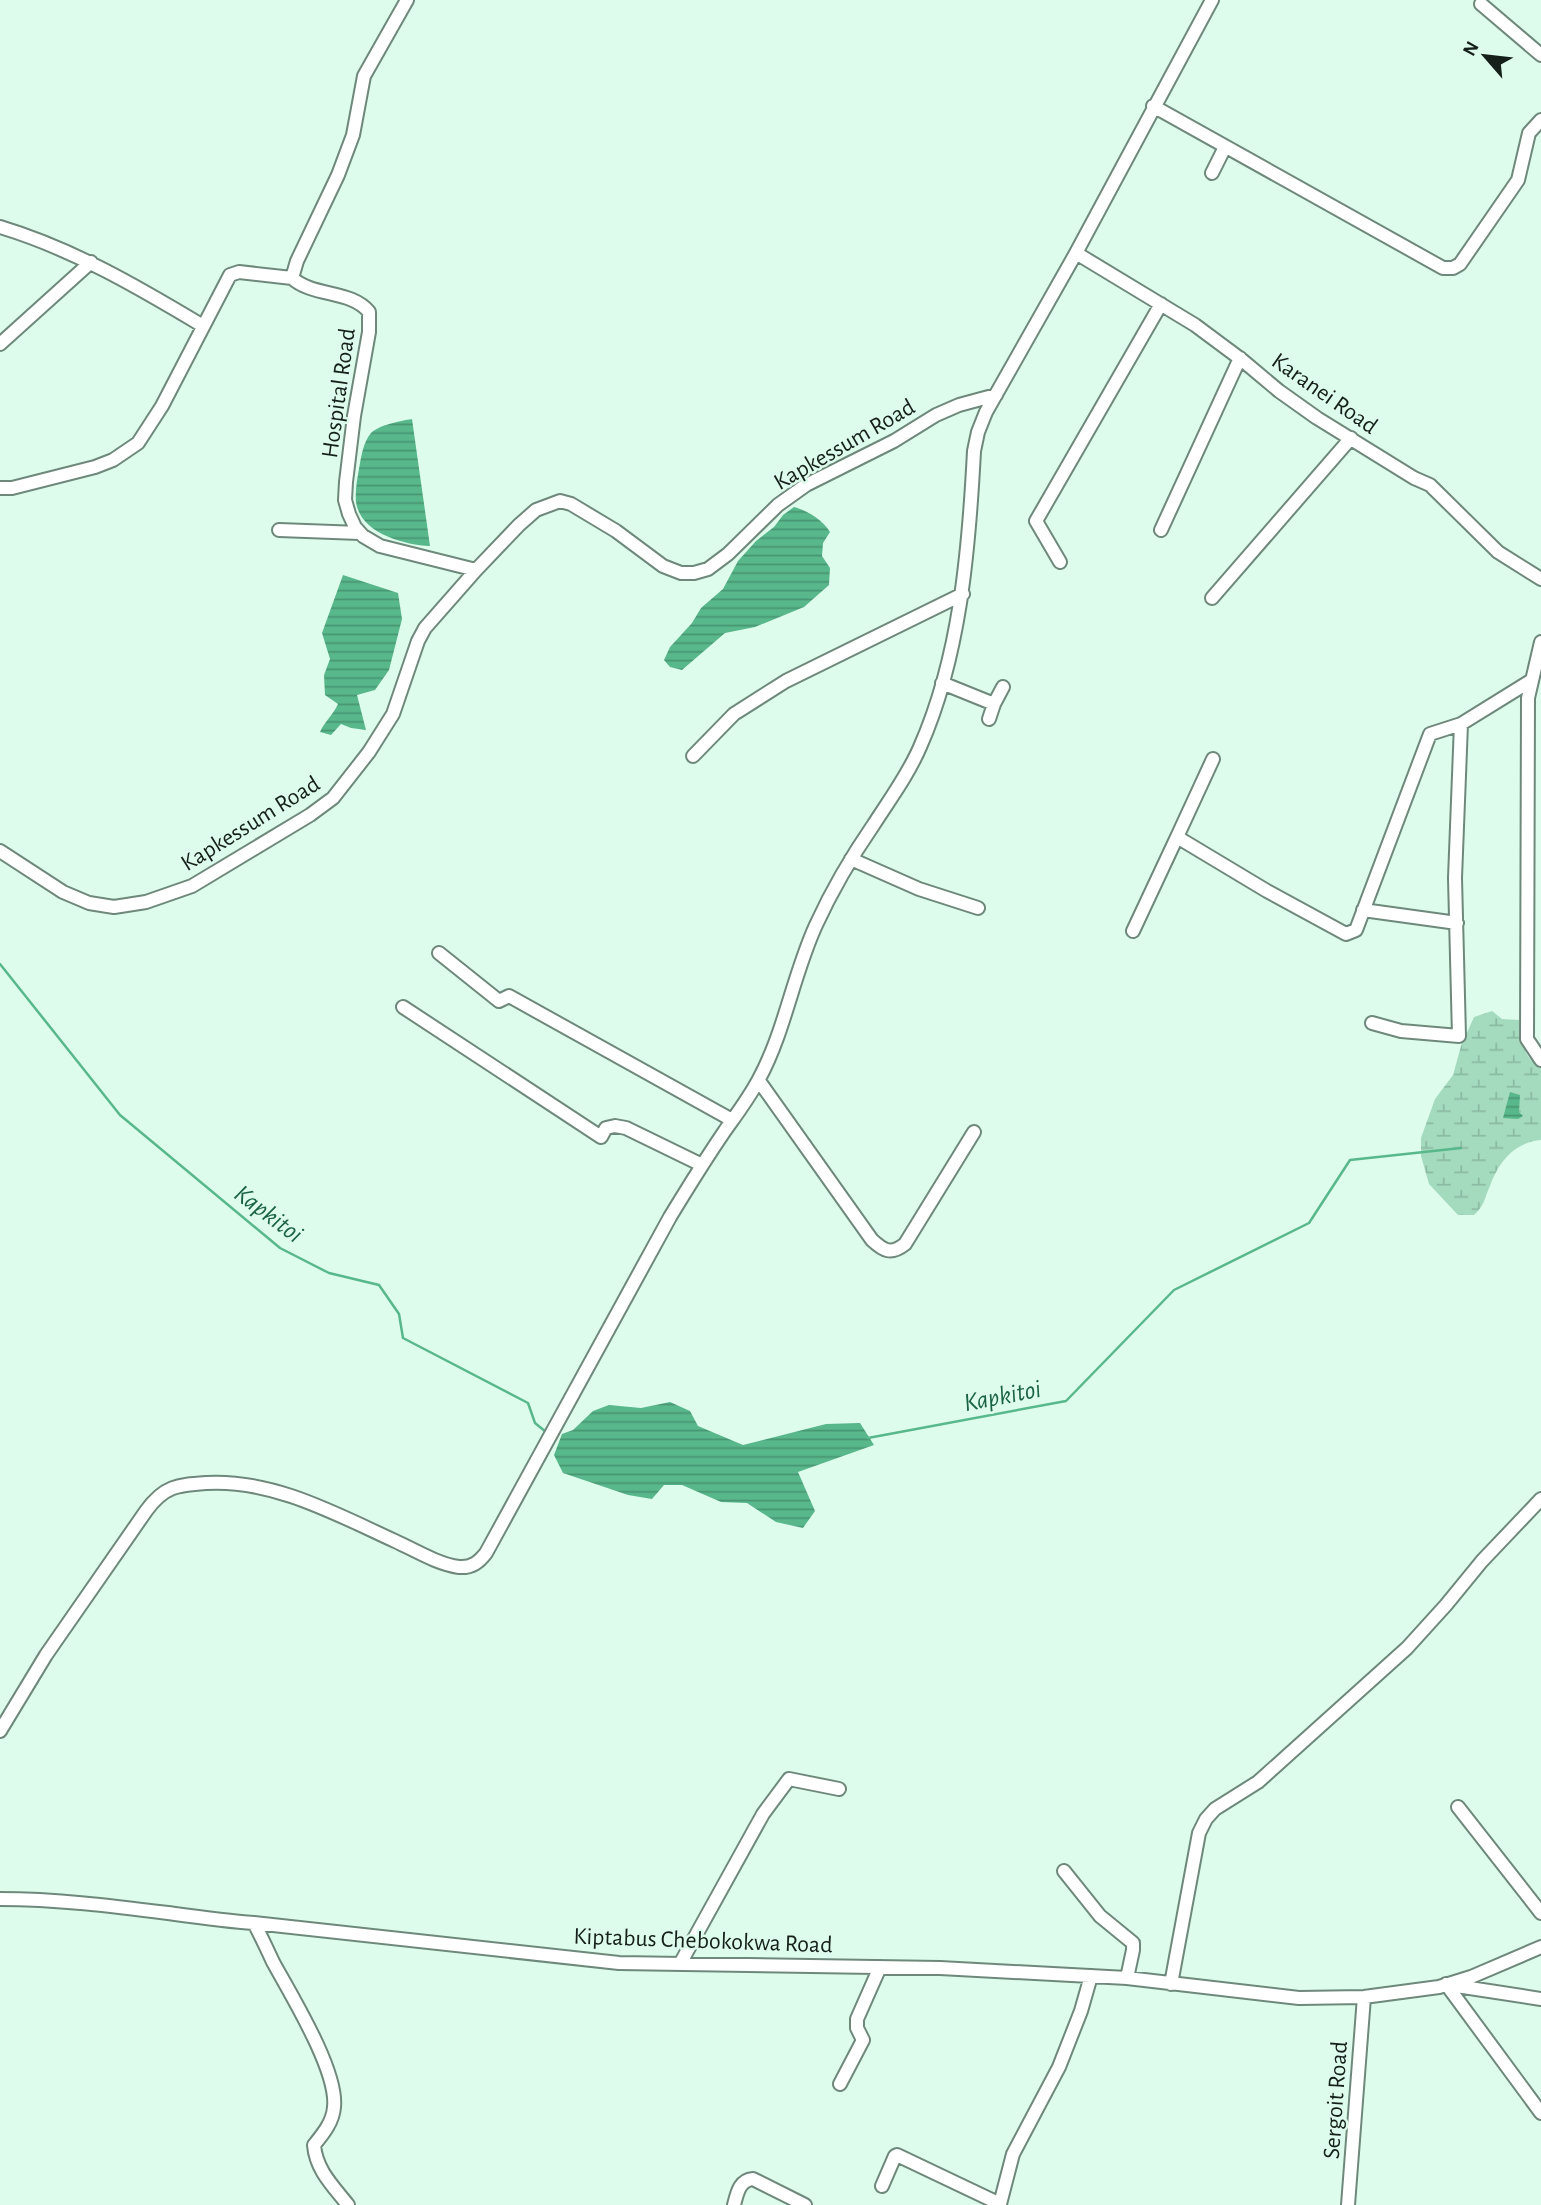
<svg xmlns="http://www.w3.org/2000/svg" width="1541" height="2205" font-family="'Alegreya Sans',sans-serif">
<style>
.wetland{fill:url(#wetland-marsh)}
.water{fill:url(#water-rules)}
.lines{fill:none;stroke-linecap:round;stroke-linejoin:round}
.stream{stroke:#58b88c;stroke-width:2.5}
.minor-casing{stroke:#6e897b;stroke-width:16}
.minor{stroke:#fff;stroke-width:12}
.labels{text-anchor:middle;stroke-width:5;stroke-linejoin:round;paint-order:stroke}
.street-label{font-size:24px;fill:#15201b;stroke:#defcec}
.water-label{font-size:26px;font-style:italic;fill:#1b6345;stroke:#defcec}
</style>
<defs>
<pattern id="wetland-marsh" width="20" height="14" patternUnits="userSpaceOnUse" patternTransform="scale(1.75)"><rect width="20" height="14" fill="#a4dabe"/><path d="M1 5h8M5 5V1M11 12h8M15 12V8" fill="none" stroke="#8cbba3"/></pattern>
<pattern id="water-rules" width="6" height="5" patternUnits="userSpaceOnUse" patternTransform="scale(1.75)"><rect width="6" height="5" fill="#58b88c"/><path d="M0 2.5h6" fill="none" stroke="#489572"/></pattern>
</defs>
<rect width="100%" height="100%" fill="#defcec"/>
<!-- wetland -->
<path class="wetland" d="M1492,1011L1502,1019L1519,1020C1521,1040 1522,1057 1541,1067V1140C1514,1142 1498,1163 1490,1186C1484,1199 1485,1205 1474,1215H1458L1429,1184L1421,1156V1138L1435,1099L1453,1075L1461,1046L1474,1017Z"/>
<!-- water -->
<path class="water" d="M412,419L430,546C404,545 360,533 356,502C355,492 357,479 359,469C361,458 363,442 371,433C379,425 400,421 412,419Z
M794,507C808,511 823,520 830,532L823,543L822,556L830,568L829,585L804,607L755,627L725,633L682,670L670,667L664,660L670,647L692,623L701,608L723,589L738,561L756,541L774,527L783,515Z
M343,575L398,593L402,619L389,670L375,690L357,695L366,730L351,728L341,724L331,735L320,732C325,721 333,715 338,704L325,695L324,675L330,659L322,633Z
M1510,1092L1520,1095L1519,1112L1523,1116L1518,1119L1503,1118Z
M670,1402L690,1411L698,1426L743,1445L826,1424L860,1423L874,1445L798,1472L815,1511L803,1528L776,1522L747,1503L721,1502L682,1485H664L652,1499L628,1495L563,1473L554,1455L562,1434L573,1430L593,1411L609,1405L641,1408Z"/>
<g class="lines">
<!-- stream -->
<path class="stream" d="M0,964L120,1115L280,1248L329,1273L379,1285L399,1314L403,1338L528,1403L535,1423L546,1432
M868,1438L1066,1401L1174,1290L1309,1223L1350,1160L1461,1148"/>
<defs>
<path id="minor" d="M407,0L364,76L353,135L338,175L297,261L292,278C313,297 352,290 369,312V332L354,416L346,482L345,500L349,514L355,527L363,536L380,546L476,570
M1481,4L1541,55
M1153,106L1443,268H1453L1460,264L1518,180L1529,133L1541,120
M1212,173L1225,147
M0,227C73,249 138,287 203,326
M1076,253L1195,325L1242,360L1279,391L1317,418L1414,478L1430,485L1498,552L1541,579
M0,344L91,262
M0,488H12L95,467L113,460L138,443L162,406L230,275L239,272L292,278
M279,530L360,533
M1161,530L1240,358
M1060,562L1036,521L1161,304
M1212,598L1351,438
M1541,642L1528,698L1527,1039L1541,1060
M942,683L994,704L1003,687
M989,719L994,704
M693,756L734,714L786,681L963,594
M1177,837L1213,759
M0,851L63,892L89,903L114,907L146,902L192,886L310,815L333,798L369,752L393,714L418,641L425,628L476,570L519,525L536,510L560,501L571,504L616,531L663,566L681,573H694L708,569L728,554L778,505L806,485L894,441L936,415L959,405L996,395
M851,859L919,889L978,908
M1363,910L1457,923
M1133,931L1177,837L1267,891L1346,934L1356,930L1430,734L1461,724L1532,680
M439,953L499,1001L509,996L732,1120
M403,1007L601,1137L606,1128L615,1126L626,1128L702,1165
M1372,1023L1401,1031L1459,1036L1455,878L1461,724
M759,1081L872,1240C884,1251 891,1255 905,1244L974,1132
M0,1731L46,1655L146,1511C164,1486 177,1485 206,1483C273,1479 336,1514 395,1541C415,1550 437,1564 459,1567C472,1568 479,1562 486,1553L670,1217C687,1189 705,1160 724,1132C736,1115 749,1098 759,1079C785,1031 793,975 816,925C832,890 852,856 874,824C890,799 908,775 920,747C960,657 969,549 974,451L978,432L986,412L1076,253L1212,0
M1458,1807L1541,1913
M1064,1871L1100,1916L1133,1943V1950L1127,1978
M0,1899C56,1899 112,1906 168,1913C197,1917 225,1921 254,1923L619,1963L940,1968L1127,1978L1299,1998L1364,1997L1439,1987L1471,1977L1541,1947
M254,1923C261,1936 267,1949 273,1962C291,1995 338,2071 334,2107C333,2122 323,2134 314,2145C316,2170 333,2186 348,2205
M680,1964L763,1814L789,1779L839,1789
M1171,1984L1199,1833L1206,1819L1215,1809L1258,1782L1407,1648L1446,1605L1482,1561L1541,1499
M1446,1984L1541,2113
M1450,1985L1541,1999
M840,2084L863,2040L857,2028V2019L880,1967
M882,2186L895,2156L897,2155L1000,2204L1013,2154L1059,2067L1081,2011L1091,1976
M734,2205C737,2194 739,2180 753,2179L805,2205
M1348,2205L1364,1997"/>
</defs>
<!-- minor casing -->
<use href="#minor" class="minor-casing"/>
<!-- minor -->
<use href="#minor" class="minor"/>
</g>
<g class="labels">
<!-- street labels -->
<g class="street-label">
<text transform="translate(338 393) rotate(-82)" y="8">Hospital Road</text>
<text transform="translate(1325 393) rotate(35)" y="8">Karanei Road</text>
<text transform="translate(844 444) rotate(-30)" y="8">Kapkessum Road</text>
<text transform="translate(250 823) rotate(-32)" y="8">Kapkessum Road</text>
<text transform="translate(703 1940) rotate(2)" y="8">Kiptabus Chebokokwa Road</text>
<text transform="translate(1335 2100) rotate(-86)" y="8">Sergoit Road</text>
</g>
<!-- water labels -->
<g class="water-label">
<text transform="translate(269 1213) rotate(37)" y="9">Kapkitoi</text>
<text transform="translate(1002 1395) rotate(-11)" y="9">Kapkitoi</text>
</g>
</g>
<!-- north arrow -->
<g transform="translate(1485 56) rotate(298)" stroke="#defcec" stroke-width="5" paint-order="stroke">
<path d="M0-5L12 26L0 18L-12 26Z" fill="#15201b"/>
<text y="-10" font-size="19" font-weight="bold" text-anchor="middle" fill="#15201b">N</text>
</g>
</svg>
